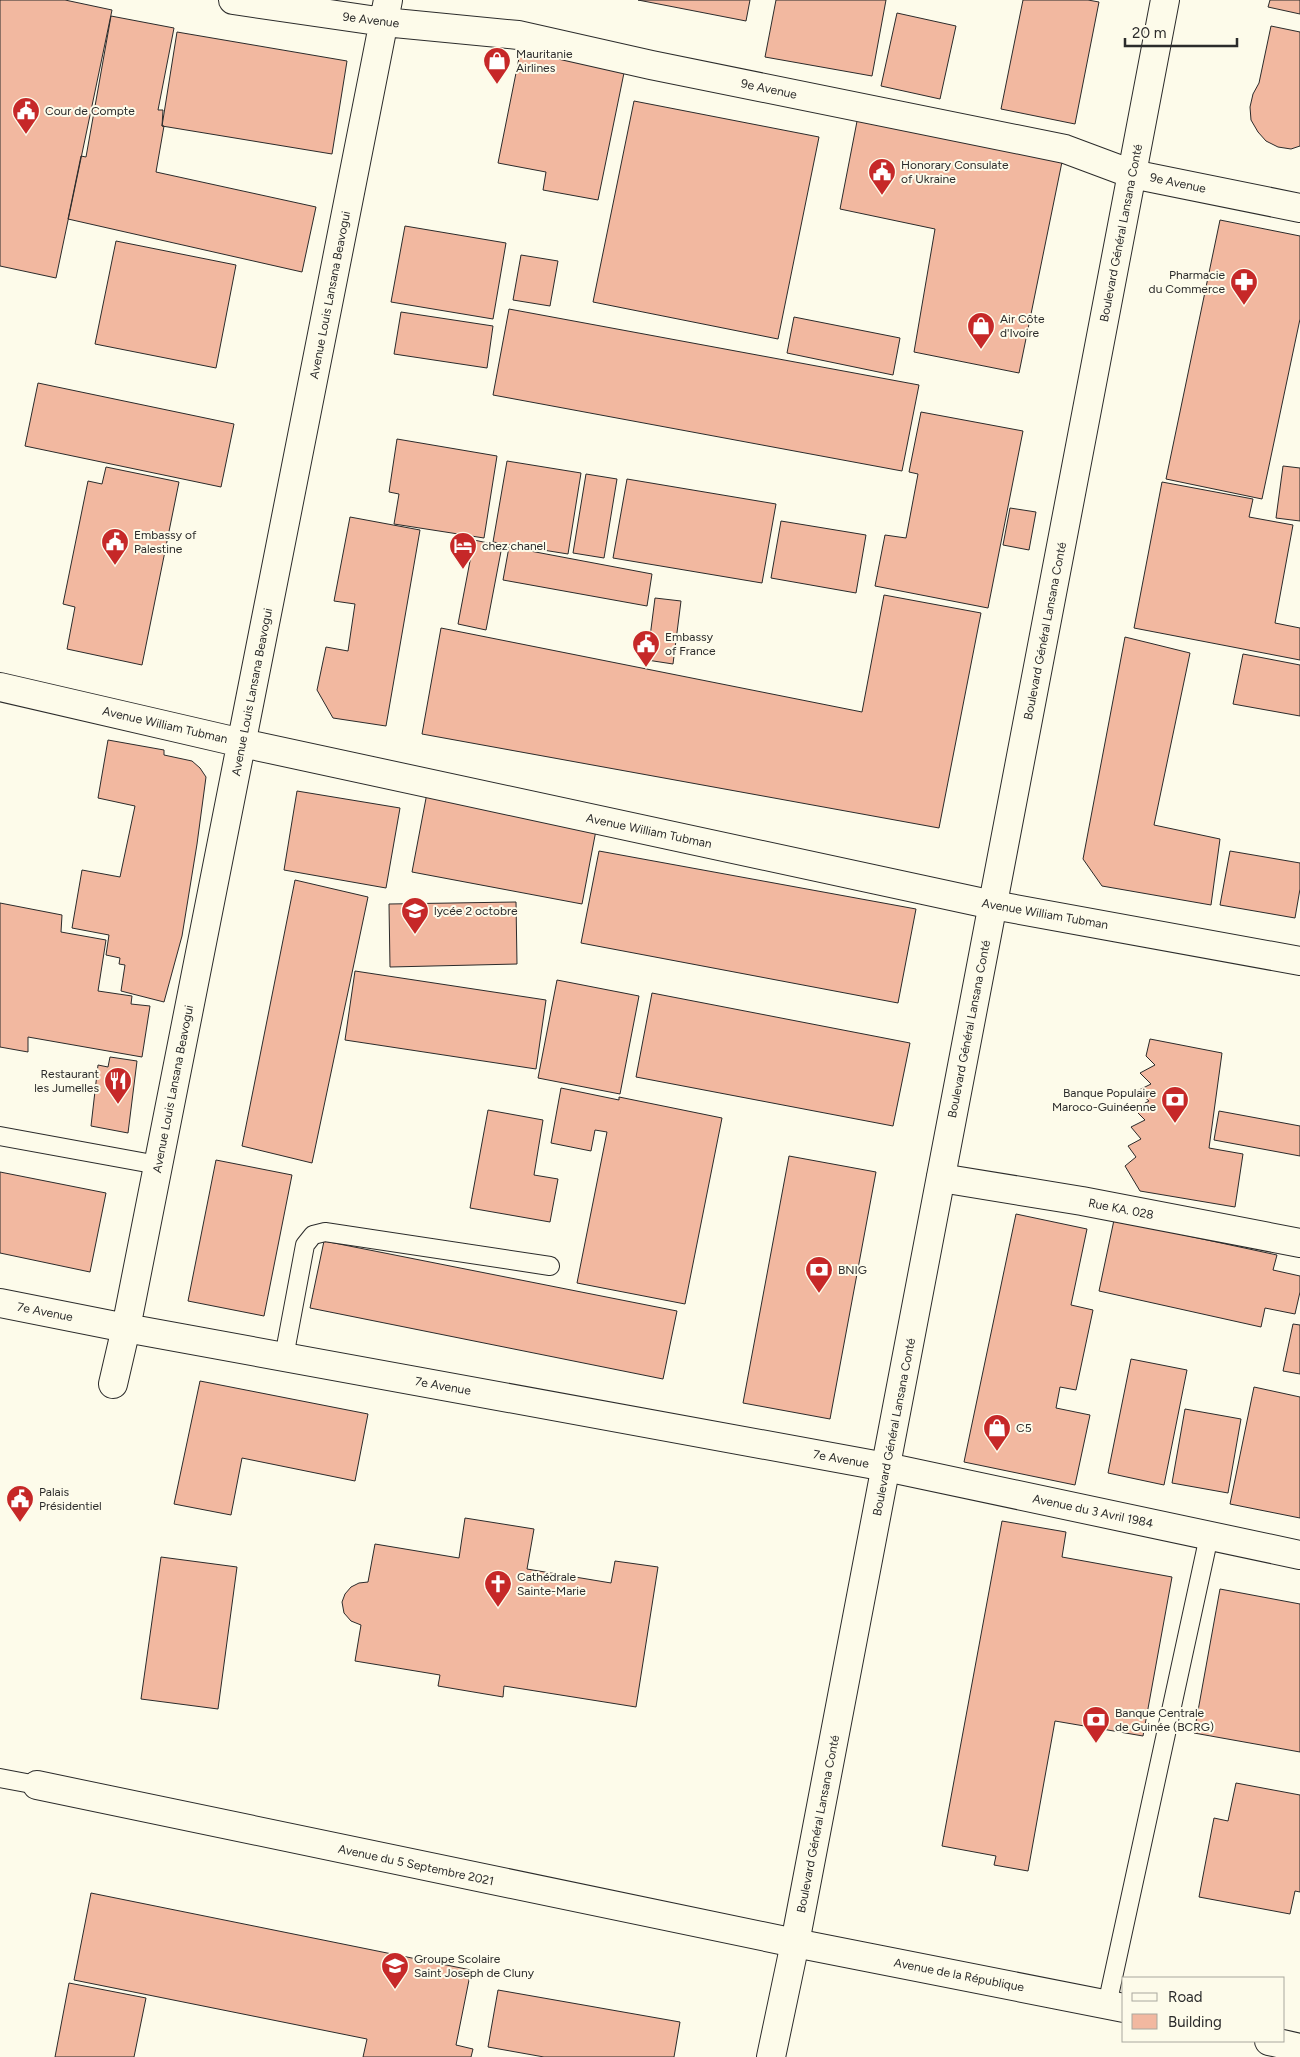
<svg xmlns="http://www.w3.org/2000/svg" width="1300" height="2057" font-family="Figtree,sans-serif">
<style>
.building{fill:#f2b8a0;stroke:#2b2b2b}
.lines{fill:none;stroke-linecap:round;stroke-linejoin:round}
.lane-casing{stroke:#2b2b2b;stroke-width:20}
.street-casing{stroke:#2b2b2b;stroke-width:30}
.secondary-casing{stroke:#2b2b2b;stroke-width:30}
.primary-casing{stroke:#2b2b2b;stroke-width:30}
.lane{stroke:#fdfbea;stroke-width:18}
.street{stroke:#fdfbea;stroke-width:28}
.secondary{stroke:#fdfbea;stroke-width:28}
.primary{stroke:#fdfbea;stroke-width:28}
.labels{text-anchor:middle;stroke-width:4;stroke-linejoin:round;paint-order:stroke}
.street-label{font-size:12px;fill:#2b2b2b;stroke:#fdfbea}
.poi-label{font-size:12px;fill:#2b2b2b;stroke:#fdfbea;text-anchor:start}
</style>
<rect width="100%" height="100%" fill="#fdfbea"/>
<!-- building -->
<path class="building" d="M0,0H65L112,10L56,278L0,266Z
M638,0H750L746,21Z
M776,0H886L872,76L765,57Z
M1023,0H1088L1099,2L1075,124L1001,109Z
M1270,0H1300V14L1268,7Z
M897,13L956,26L940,99L881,86Z
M111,16L174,28L158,110H163L162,126H164L156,172L316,207L302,272L68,219L81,156L86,157Z
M1271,26L1300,32V146L1291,149L1278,147L1266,141L1258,132L1251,120L1250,107L1253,94L1259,83Z
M177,32L347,61L332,154L162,126Z
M522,43L626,63L598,200L543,190L546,172L498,163Z
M634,101L819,137L778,339L593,302Z
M859,111L1064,152L1019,373L914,352L935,229L840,209Z
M1220,220L1300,236V319L1262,499L1166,479Z
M405,226L506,243L493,319L391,302Z
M116,241L236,265L216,368L95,344Z
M521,255L558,261L550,306L513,300Z
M509,309L919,385L902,471L493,395Z
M401,312L493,326L487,368L394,354Z
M794,317L900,338L893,375L787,353Z
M38,383L234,424L221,487L25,446Z
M921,412L1023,431L988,608L875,586L885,535L906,538L918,474L909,472Z
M397,439L497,456L484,538L394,524L399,494L389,492Z
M507,461L581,473L568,554L493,542Z
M1283,466L1300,468V521L1276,518Z
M106,467L179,482L142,665L67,649L75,607L63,604L88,481L102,484Z
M586,474L617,479L604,558L573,553Z
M627,479L776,504L762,583L613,558Z
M1162,482L1253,499L1249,517L1293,525L1275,623L1300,628V660L1134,628Z
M1010,508L1036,512L1029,550L1003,545Z
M350,517L420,530L386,726L333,718L317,690L326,647L348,651L355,604L334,601Z
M781,521L866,535L856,593L771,578Z
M474,540L502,546L486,630L458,624Z
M509,547L652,574L647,606L503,580Z
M884,595L981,613L939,828L422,734L441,628L862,712Z
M655,598L681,601L673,664L647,660Z
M1125,637L1190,653L1154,825L1220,839L1211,905L1102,886L1083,859Z
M1243,654L1300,665V716L1233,704Z
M108,740L164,750V755L192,761L200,768L206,777L197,844L182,936L164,1002L121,991L125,965L119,964L120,958L106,955L109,935L72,928L82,870L120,877L135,806L98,798Z
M297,791L400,808L386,888L284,870Z
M427,793L597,825L582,904L412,872Z
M599,851L916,909L898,1003L581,943Z
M1230,851L1300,863V889L1295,918L1220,905Z
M295,880L368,897L312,1163L242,1146Z
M516,902L517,964L390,967L389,904Z
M0,903L62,915L61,932L106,940L98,991L132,996L131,1004L150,1006L142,1057L28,1037V1052L0,1047Z
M355,971L546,1000L536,1069L345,1040Z
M557,980L639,996L620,1094L538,1078Z
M652,993L910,1043L893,1126L636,1077Z
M1150,1039L1222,1053L1209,1148L1243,1154L1235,1207L1140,1191L1125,1166L1136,1157L1128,1146L1141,1139L1131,1127L1145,1120L1134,1109L1149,1101L1137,1091L1151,1084L1140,1073L1155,1065L1146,1056Z
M110,1057L137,1061L128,1133L91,1126L98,1065L108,1067Z
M561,1088L619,1100V1097L722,1118L685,1304L577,1283L607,1132L595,1130L591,1151L551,1143Z
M488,1110L543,1120L534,1175L558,1179L550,1222L470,1208Z
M1219,1111L1300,1126V1156L1214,1140Z
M789,1156L876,1172L830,1419L743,1403Z
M216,1160L292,1175L264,1316L188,1301Z
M0,1172L106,1193L90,1272L0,1253Z
M1016,1214L1087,1229L1071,1305L1093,1310L1076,1390L1060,1387L1056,1408L1090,1415L1075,1485L964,1462Z
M1114,1220L1277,1255L1273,1270L1300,1276V1292L1295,1314L1265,1308L1261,1327L1099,1291Z
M324,1241L677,1311L663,1379L310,1308Z
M1293,1324L1300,1325V1374L1283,1371Z
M1131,1359L1187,1370L1164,1485L1108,1473Z
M200,1381L368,1414L355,1481L242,1458L231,1515L174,1504Z
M1254,1387L1300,1397V1518L1230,1504Z
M1185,1409L1241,1419L1228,1493L1172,1483Z
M465,1518L534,1529L527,1569L611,1583L615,1561L658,1567L636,1707L504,1686L503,1697L438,1686L440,1675L355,1661L361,1625L351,1621L344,1613L342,1602L345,1594L351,1587L359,1583L368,1582L375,1544L459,1558Z
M1002,1521L1066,1532L1062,1557L1172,1577L1143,1736L1055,1721L1028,1871L994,1865L996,1856L942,1846Z
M161,1557L237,1567L218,1709L141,1699Z
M1220,1589L1300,1604V1752L1194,1733Z
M1236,1783L1300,1795V1892L1295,1891L1290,1914L1199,1897L1214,1818L1228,1821Z
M91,1893L471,1970L456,2045L473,2049L471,2057H363L367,2039L74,1980Z
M69,1983L146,1998L134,2057H55Z
M498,1990L680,2022L674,2057H544L488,2047Z"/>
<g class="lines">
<defs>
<path id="lane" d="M0,1136L158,1165
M284,1357L305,1245L313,1235L325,1232L550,1266
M0,1778L37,1785
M1107,2005L1209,1536"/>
<path id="street" d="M233,0L384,22L518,35L651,65L1065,149L1132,174L1300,208
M0,687L242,743L993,905L1300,961
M941,1178L1082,1201L1300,1243
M0,1303L126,1328L886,1467L1300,1555
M113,1384L126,1328L388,0
M37,1785L795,1943"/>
<path id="secondary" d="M771,2057L795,1943"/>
<path id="primary" d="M1124,2008L795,1943L1165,0
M1269,2041L1300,2048"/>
</defs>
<!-- lane casing -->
<use href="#lane" class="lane-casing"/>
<!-- street casing -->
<use href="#street" class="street-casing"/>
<!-- secondary casing -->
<use href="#secondary" class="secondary-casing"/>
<!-- primary casing -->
<use href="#primary" class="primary-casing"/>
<!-- lane -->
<use href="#lane" class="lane"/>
<!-- street -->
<use href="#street" class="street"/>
<!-- secondary -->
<use href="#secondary" class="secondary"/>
<!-- primary -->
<use href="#primary" class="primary"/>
</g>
<!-- icons -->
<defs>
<symbol id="shop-pin" viewBox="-11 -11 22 30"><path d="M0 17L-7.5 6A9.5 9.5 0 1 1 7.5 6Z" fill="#c62828" stroke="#fdfbea"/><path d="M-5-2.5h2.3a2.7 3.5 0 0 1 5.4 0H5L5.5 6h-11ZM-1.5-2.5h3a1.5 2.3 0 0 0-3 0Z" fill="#fff"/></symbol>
<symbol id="civic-pin" viewBox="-11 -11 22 30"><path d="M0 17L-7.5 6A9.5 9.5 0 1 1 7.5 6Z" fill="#c62828" stroke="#fdfbea"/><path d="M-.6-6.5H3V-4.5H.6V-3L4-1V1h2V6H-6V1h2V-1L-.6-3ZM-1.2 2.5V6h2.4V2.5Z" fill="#fff"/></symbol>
<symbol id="pharmacy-pin" viewBox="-11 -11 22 30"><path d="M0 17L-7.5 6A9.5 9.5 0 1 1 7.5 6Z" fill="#c62828" stroke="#fdfbea"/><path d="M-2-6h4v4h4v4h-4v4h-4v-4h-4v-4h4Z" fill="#fff"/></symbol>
<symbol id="hotel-pin" viewBox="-11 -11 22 30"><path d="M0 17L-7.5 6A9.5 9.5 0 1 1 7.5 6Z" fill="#c62828" stroke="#fdfbea"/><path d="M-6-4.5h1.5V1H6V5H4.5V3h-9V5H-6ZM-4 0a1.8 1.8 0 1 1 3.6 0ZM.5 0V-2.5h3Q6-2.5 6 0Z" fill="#fff"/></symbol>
<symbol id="school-pin" viewBox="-11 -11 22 30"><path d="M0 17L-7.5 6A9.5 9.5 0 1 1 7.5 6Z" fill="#c62828" stroke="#fdfbea"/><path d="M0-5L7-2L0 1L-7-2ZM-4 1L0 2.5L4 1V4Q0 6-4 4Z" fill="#fff"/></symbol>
<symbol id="restaurant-pin" viewBox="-11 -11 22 30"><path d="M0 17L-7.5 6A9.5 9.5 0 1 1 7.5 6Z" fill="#c62828" stroke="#fdfbea"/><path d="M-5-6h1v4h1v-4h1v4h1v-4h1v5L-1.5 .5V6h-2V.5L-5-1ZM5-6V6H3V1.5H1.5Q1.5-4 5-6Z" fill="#fff"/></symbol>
<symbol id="bank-pin" viewBox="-11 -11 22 30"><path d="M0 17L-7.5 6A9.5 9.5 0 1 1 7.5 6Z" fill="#c62828" stroke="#fdfbea"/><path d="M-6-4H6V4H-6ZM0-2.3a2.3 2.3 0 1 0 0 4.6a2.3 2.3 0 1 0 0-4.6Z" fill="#fff"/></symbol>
<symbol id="church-pin" viewBox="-11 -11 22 30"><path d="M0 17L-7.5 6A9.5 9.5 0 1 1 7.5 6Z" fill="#c62828" stroke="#fdfbea"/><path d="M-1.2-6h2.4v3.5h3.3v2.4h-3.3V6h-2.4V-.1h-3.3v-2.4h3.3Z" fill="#fff"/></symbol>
</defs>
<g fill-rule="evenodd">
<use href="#shop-pin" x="481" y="45" width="32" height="43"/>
<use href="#civic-pin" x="10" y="95" width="32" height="43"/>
<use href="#civic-pin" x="866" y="156" width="32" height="43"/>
<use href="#pharmacy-pin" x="1228" y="266" width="32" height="43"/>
<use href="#shop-pin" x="965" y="310" width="32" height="43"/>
<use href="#civic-pin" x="99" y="526" width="32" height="43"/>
<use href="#hotel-pin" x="447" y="530" width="32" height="43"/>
<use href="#civic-pin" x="630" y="628" width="32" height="43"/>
<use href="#school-pin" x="399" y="895" width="32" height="43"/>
<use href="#restaurant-pin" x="102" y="1065" width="32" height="43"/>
<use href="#bank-pin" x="1159" y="1084" width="32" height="43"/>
<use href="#bank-pin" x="803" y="1254" width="32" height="43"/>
<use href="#shop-pin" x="981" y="1412" width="32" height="43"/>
<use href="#civic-pin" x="4" y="1483" width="32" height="43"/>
<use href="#church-pin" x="482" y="1568" width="32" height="43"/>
<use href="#bank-pin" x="1080" y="1704" width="32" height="43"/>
<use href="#school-pin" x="379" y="1950" width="32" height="43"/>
</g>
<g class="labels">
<!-- street labels -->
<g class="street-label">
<text transform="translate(371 20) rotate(7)" y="4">9e Avenue</text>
<text transform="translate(769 89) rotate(12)" y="4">9e Avenue</text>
<text transform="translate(1178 183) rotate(12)" y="4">9e Avenue</text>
<text transform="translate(1121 233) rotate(-79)" y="4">Boulevard Général Lansana Conté</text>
<text transform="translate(330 295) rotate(-79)" y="4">Avenue Louis Lansana Beavogui</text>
<text transform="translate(1045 631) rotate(-79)" y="4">Boulevard Général Lansana Conté</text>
<text transform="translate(252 692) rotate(-79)" y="4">Avenue Louis Lansana Beavogui</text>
<text transform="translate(165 725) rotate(13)" y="4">Avenue William Tubman</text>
<text transform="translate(649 831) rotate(12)" y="4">Avenue William Tubman</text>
<text transform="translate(1045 914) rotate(10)" y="4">Avenue William Tubman</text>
<text transform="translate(969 1029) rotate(-79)" y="4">Boulevard Général Lansana Conté</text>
<text transform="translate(173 1089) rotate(-79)" y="4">Avenue Louis Lansana Beavogui</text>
<text transform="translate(1121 1209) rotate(11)" y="4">Rue KA. 028</text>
<text transform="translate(45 1312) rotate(11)" y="4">7e Avenue</text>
<text transform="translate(443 1386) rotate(10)" y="4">7e Avenue</text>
<text transform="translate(894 1427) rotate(-79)" y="4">Boulevard Général Lansana Conté</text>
<text transform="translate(841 1459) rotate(10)" y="4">7e Avenue</text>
<text transform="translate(1093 1511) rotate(12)" y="4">Avenue du 3 Avril 1984</text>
<text transform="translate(818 1824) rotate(-79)" y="4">Boulevard Général Lansana Conté</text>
<text transform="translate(416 1865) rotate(12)" y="4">Avenue du 5 Septembre 2021</text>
<text transform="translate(959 1975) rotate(11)" y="4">Avenue de la République</text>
</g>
<!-- poi labels -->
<g class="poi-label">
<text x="516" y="58">Mauritanie<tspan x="516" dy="14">Airlines</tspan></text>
<text x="45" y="115">Cour de Compte</text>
<text x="901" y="169">Honorary Consulate<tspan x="901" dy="14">of Ukraine</tspan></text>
<text x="1225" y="279" text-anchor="end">Pharmacie<tspan x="1225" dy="14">du Commerce</tspan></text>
<text x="1000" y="323">Air Côte<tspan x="1000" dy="14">d'Ivoire</tspan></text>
<text x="134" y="539">Embassy of<tspan x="134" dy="14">Palestine</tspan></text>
<text x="482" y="550">chez chanel</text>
<text x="665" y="641">Embassy<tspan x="665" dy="14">of France</tspan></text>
<text x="434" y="915">lycée 2 octobre</text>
<text x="99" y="1078" text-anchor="end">Restaurant<tspan x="99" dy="14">les Jumelles</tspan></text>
<text x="1156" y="1097" text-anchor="end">Banque Populaire<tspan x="1156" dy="14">Maroco-Guinéenne</tspan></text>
<text x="838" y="1274">BNIG</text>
<text x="1016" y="1432">C5</text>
<text x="39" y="1496">Palais<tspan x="39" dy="14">Présidentiel</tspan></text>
<text x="517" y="1581">Cathédrale<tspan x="517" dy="14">Sainte-Marie</tspan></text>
<text x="1115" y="1717">Banque Centrale<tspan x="1115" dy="14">de Guinée (BCRG)</tspan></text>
<text x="414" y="1963">Groupe Scolaire<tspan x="414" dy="14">Saint Joseph de Cluny</tspan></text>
</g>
</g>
<!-- legend -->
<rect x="1122" y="1977" width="162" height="65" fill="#fdfbea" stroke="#a9a89e"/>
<rect x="1132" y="1993" width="25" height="8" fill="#fdfbea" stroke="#a9a89e"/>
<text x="1168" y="2002" font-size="15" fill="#2b2b2b">Road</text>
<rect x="1132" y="2014" width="25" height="15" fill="#f2b8a0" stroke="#a9a89e"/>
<text x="1168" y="2027" font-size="15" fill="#2b2b2b">Building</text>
<!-- scale -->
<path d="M1125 38v8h112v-8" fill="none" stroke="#2b2b2b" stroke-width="2.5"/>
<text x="1132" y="38" font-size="15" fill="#2b2b2b" stroke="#fdfbea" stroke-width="4" paint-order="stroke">20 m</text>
</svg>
